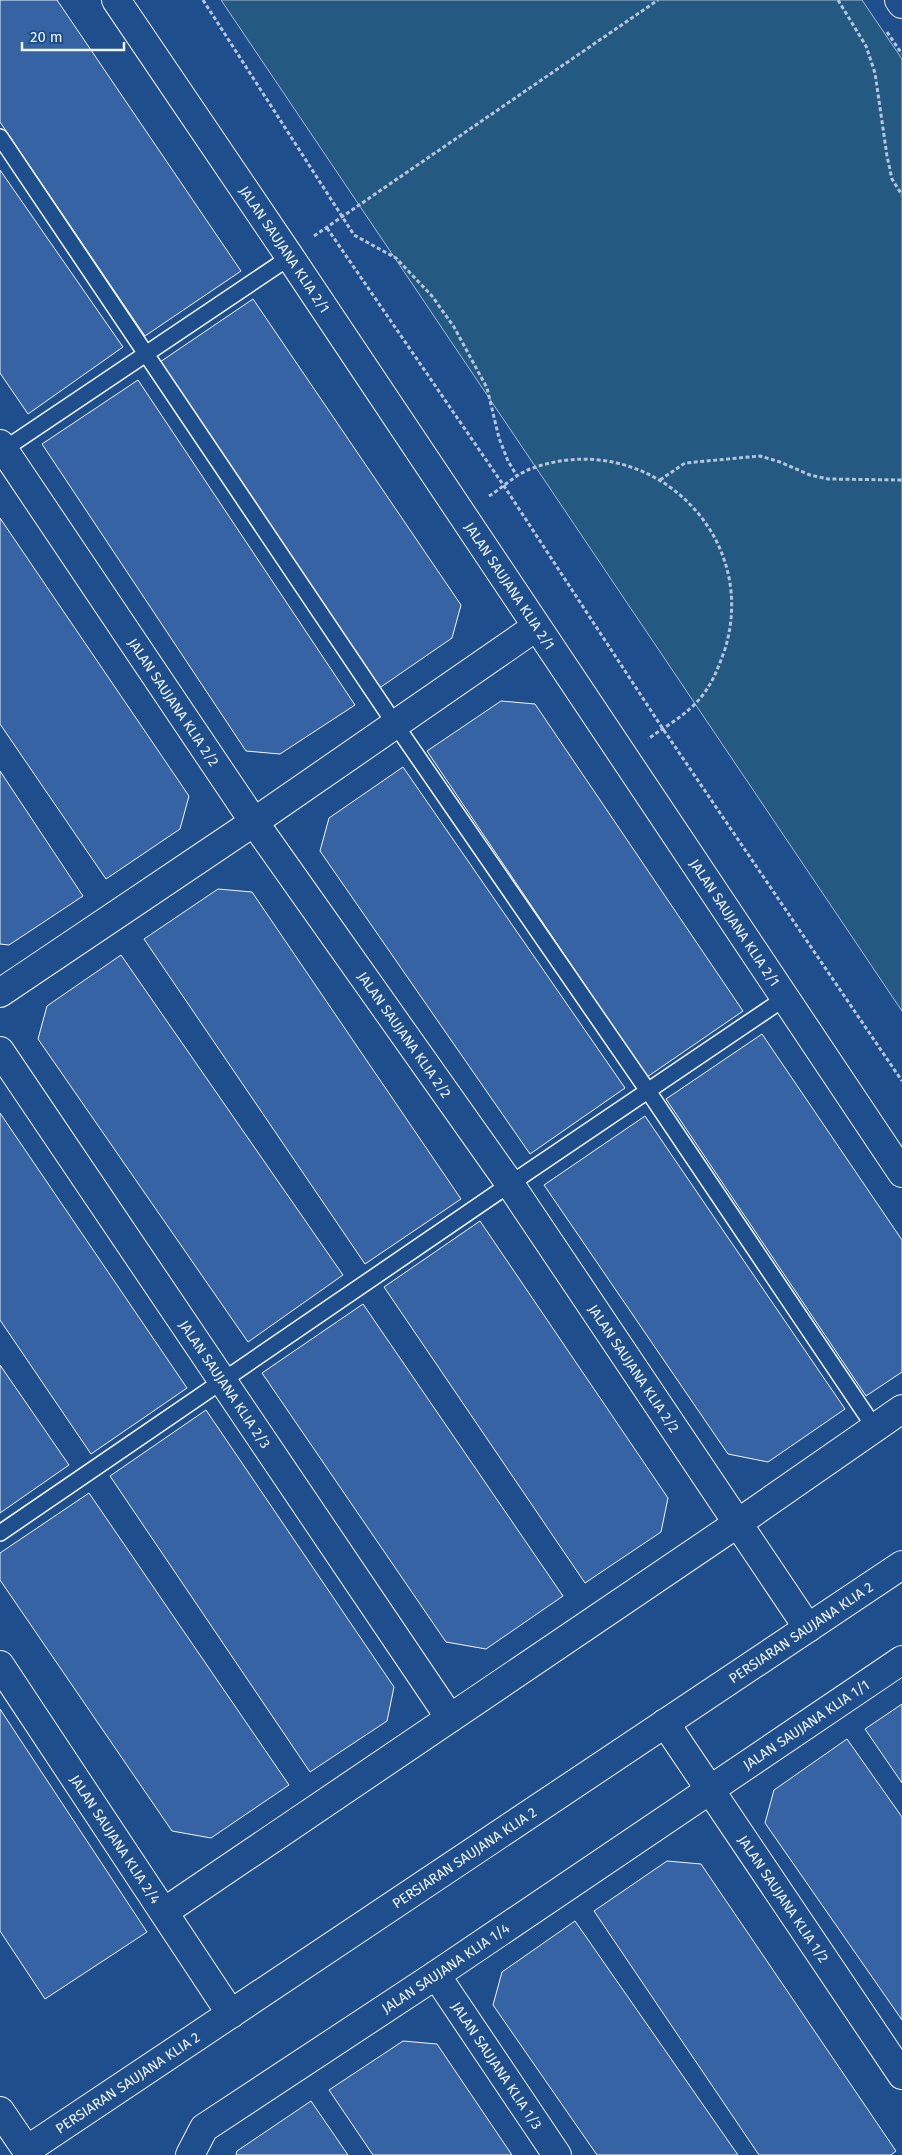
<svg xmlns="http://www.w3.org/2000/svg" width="902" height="2155" font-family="'Fira Sans',sans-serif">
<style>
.green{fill:#245a82;stroke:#a8bbd7}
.building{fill:#3563a3;stroke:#f2f6ff}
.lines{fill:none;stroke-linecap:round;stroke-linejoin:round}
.service-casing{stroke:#f2f6ff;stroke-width:18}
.minor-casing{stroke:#f2f6ff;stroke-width:30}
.tertiary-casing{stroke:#f2f6ff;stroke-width:30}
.path{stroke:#b3c4dc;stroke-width:3;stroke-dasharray:4 2.5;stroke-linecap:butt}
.service{stroke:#1f4e8c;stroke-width:15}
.minor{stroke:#1f4e8c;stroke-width:28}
.tertiary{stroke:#1f4e8c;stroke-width:28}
.labels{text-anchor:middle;stroke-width:4;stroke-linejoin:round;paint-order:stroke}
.street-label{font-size:14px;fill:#f2f6ff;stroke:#1f4e8c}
</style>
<rect width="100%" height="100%" fill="#1f4e8c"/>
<!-- green -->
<path class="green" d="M221,0H862L902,59V1011Z"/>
<!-- building -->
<path class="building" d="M0,0H57L241,271L145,336L0,122Z
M0,170L123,347L28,414L0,373Z
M253,299L461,605L452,638L378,689L157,364Z
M138,380L355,705L280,754L246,751L42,444Z
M0,518L189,796L180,829L106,879L0,724Z
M501,701L535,704L743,1011L647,1077L427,751Z
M403,767L625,1088L530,1154L320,851L329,818Z
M0,771L83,896L9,945L0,944Z
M218,889L252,892L461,1199L365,1264L144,939Z
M121,955L343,1275L248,1342L38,1039L47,1006Z
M762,1034L902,1240V1372L866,1396L666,1099Z
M0,1113L187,1388L91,1454L0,1320Z
M645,1116L845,1409L768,1462L728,1454L544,1185Z
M480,1221L668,1498L661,1532L585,1583L384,1287Z
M363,1304L563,1596L486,1649L446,1642L262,1373Z
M0,1365L69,1465L0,1513Z
M206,1410L394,1687L387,1721L310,1772L110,1476Z
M89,1493L289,1785L211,1838L172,1831L0,1580V1553Z
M902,1704V1783L865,1729Z
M0,1709L147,1932L45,1999L0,1931Z
M847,1739L902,1817V2020L765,1823L774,1790Z
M667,1861L701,1864L896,2151L891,2155H759L594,1911Z
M575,1921L738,2155H597L493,2005L502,1972Z
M403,2041L437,2044L512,2155H373L329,2090Z
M311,2101L348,2155H236L237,2151Z"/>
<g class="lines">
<defs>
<path id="service" d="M0,137L395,724L648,1091L875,1428
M0,452L290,257
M0,1533L510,1184L785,998"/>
<g id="minor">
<path id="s1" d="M116,0L290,257L902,1173"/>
<path d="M899,0L902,4"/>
<path id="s2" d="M0,444L254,822L510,1184L808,1628"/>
<path d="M0,993L254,822L536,627"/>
<path id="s3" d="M0,1051L450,1718"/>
<path id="s4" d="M0,1665L231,2014"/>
<path id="s5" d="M665,1723L902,2075"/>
<path d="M164,1912L738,1523L902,1409"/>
<path id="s6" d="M436,1975L557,2155"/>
<path id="s7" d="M190,2155L204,2128L436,1975L902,1660"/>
</g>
<g id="tertiary">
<path d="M0,2111L30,2155"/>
<path id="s8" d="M27,2150L902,1565"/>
</g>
</defs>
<!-- service casing -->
<use href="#service" class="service-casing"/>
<!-- minor casing -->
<use href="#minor" class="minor-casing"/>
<!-- tertiary casing -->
<use href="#tertiary" class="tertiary-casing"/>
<!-- path -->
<path class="path" d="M203,0L354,235L396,258L432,296L454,327L487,388L499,438L508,461L517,476
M838,0L866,46L875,73L887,156L892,179L902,195
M887,32L902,54
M327,228L504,486L663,729L902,1081
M314,236L658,0
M660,480L685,463L760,456L780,462L810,475L828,479L902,480
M489,496C502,488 515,475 530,469C645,426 761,531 725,649C719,666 713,682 702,696C688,714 666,726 648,739"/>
<!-- service -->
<use href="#service" class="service"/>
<!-- minor -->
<use href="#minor" class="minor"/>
<!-- tertiary -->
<use href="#tertiary" class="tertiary"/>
</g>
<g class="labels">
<!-- street labels -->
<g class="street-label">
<text dy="5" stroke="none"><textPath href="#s1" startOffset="301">JALAN SAUJANA KLIA 2/1</textPath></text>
<text dy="5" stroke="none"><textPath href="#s1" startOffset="706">JALAN SAUJANA KLIA 2/1</textPath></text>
<text dy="5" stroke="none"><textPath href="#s2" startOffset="311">JALAN SAUJANA KLIA 2/2</textPath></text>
<text dy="5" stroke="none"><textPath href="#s1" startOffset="1111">JALAN SAUJANA KLIA 2/1</textPath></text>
<text dy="5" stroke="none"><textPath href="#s2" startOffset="716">JALAN SAUJANA KLIA 2/2</textPath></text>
<text dy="5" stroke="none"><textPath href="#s2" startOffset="1121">JALAN SAUJANA KLIA 2/2</textPath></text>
<text dy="5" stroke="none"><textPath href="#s3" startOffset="402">JALAN SAUJANA KLIA 2/3</textPath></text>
<text dy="5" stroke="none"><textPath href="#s8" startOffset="931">PERSIARAN SAUJANA KLIA 2</textPath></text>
<text dy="5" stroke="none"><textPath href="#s7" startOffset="755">JALAN SAUJANA KLIA 1/1</textPath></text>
<text dy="5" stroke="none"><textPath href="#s4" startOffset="209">JALAN SAUJANA KLIA 2/4</textPath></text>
<text dy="5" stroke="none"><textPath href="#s8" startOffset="526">PERSIARAN SAUJANA KLIA 2</textPath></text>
<text dy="5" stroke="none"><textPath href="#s5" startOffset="212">JALAN SAUJANA KLIA 1/2</textPath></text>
<text dy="5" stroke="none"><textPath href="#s7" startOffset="320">JALAN SAUJANA KLIA 1/4</textPath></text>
<text dy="5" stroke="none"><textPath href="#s6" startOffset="109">JALAN SAUJANA KLIA 1/3</textPath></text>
<text dy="5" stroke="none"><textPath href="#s8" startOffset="121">PERSIARAN SAUJANA KLIA 2</textPath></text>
</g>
</g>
<!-- scale -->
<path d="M22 42v8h102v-8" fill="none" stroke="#f2f6ff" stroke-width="2.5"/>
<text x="30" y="42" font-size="15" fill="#f2f6ff" stroke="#1f4e8c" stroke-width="4" paint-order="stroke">20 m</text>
</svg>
